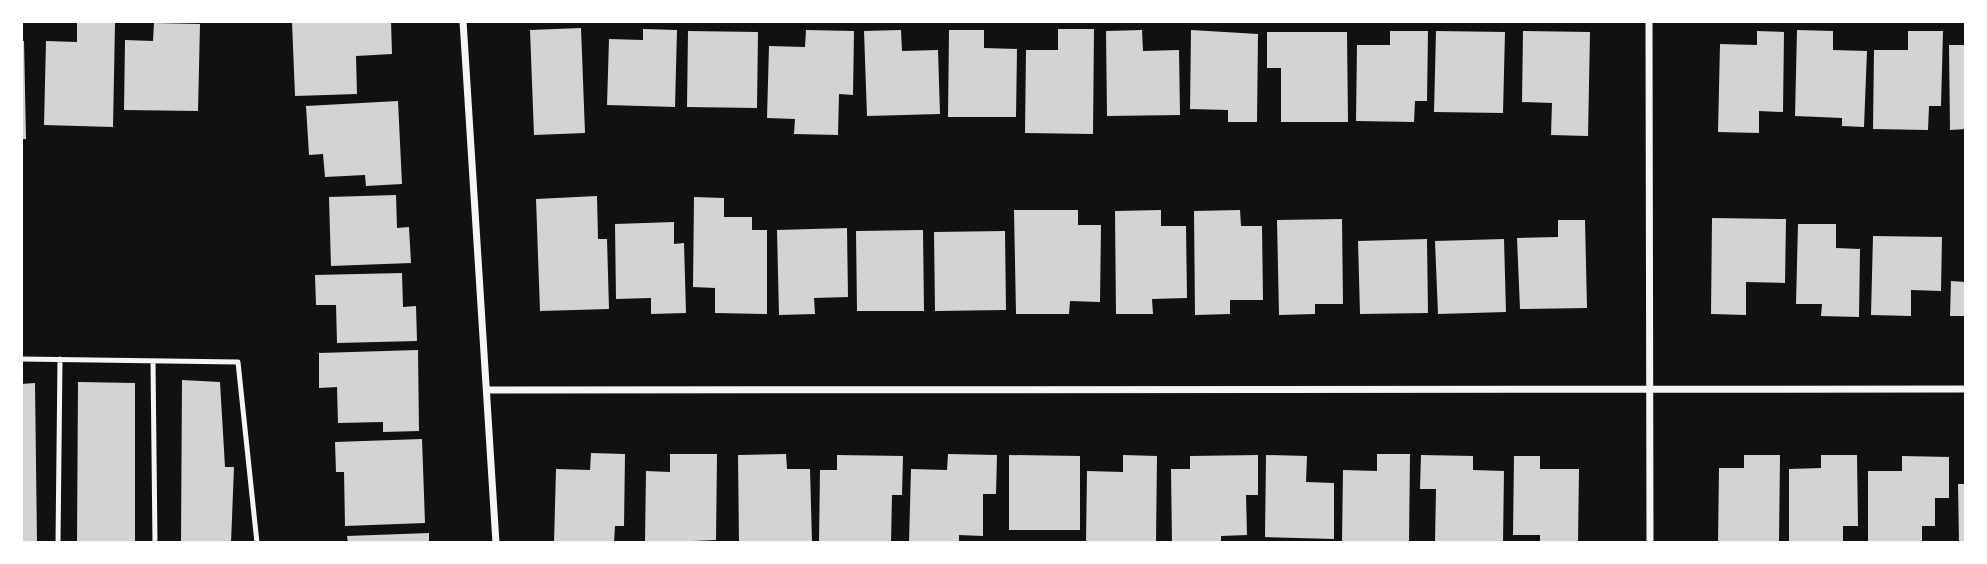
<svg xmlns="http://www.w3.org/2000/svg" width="1987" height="564" font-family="'Exo 2',sans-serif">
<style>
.building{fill:#d3d3d3}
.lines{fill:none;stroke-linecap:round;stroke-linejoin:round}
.service{stroke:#f5f5f5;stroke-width:5}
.minor{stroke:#f5f5f5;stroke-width:7}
</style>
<rect width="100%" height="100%" fill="#111"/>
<!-- building -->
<path class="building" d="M391,21L392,54L356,56L357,94L295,96L292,22Z
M77,22L115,23L113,127L44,125L46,41L77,42Z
M154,23L200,24L198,111L124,110L125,40L153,41Z
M581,28L585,133L534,135L530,30Z
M643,29L677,30L675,107L607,105L609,39L643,40Z
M1058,29H1094L1093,134L1025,133L1026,50H1058Z
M806,30L854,31L853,95L839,94L838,135L794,134L795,119L767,118L769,46L805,47Z
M901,30L902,51L938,50L940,114L867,116L864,31Z
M949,30H984V48L1017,49L1016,117H948Z
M1142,30L1143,51L1179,50L1180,115L1107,116L1106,31Z
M1191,30L1258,34L1257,122H1228V110L1190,109Z
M1797,30L1833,31V50L1867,51L1864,127L1842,126V118L1795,116Z
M688,31L758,32L757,108L687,107Z
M1390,31H1428L1427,101H1415L1414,122L1356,121L1357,45H1390Z
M1436,31L1505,32L1503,113L1434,112Z
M1523,31L1590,32L1588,136L1551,135L1552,103L1522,102Z
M1757,31L1784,32L1783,112L1759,111V133L1718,132L1720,44L1757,45Z
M1908,31H1943L1941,106H1929L1928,130L1873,129L1874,50H1908Z
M1267,32H1347L1348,122H1281V68H1267Z
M21,41H24L26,139H21Z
M1949,45H1966V129L1950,130Z
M398,101L402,184L366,186L365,175L325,177L323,154L309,155L306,106Z
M396,195L397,228L409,227L411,263L331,266L329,197Z
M597,196L598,239H607L609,309L540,311L536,199Z
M694,197L724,198V217H752V230H767V314L715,313V288L693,287Z
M1014,210H1078V225H1101L1100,302L1070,301L1069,314H1016Z
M1161,210V226H1186L1187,298L1152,299L1153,314H1116L1115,211Z
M1240,210L1241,226H1262L1263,300H1230V314L1195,315L1194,211Z
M1712,218L1786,219L1785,283L1746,282V315L1711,314Z
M1342,219L1343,304H1315V314L1279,315L1277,220Z
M1558,220H1585L1587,308L1520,309L1517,238L1558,237Z
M674,222V244L684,243L686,313L651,314V298L616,299L615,224Z
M1798,224H1836V248L1860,249L1859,317L1821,316L1822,304H1796Z
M847,228L848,297L814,298L815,314L779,315L777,230Z
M923,230L924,311H857L856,231Z
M1005,231L1006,310L935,311L934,232Z
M1873,236L1942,237L1941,291L1911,290V316L1871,315Z
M1427,239L1428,313L1360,314L1358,241Z
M1504,239L1506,312L1438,314L1435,241Z
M402,273L403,307L416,306L417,341L337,343L336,305H316L315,275Z
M1951,281L1966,282V316H1950Z
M418,350L419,431L383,432V422L338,423L337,387L319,388V353Z
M182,380L220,382L225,467H234L231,543H181Z
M78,382L135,383V543H77Z
M35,383L37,543H21V384Z
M422,439L425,523L345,526L344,472H336L335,442Z
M591,453L625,454L624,526H615L614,543H554L556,469L590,470Z
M670,454H717L716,540L645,543L646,471L670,472Z
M786,454L787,469H810L812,542L739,543L738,455Z
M948,454L997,455L996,494H983V536L959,535V543H909L911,469L947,470Z
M1377,454H1410L1409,543H1342L1343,470L1377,471Z
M837,455L903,456L902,495H892L891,543H819L820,470H837Z
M1009,455L1080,456V530H1009Z
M1123,455L1157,456L1156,543H1086L1087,471L1123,472Z
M1258,455V495H1246L1247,535L1221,536V543H1172L1171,469H1190V456Z
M1266,455L1307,456L1306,482L1334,483V539L1265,537Z
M1421,455L1473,456V470L1504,471L1503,543H1435L1436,489H1420Z
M1744,455H1780L1779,543H1718L1719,468H1744Z
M1821,455H1857L1858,526H1843V543H1789V469L1821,468Z
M1514,456H1540V469H1579L1578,543H1540V535H1513Z
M1902,456L1949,457V498H1935V526H1922V543H1868V471H1902Z
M1958,484H1966V543H1959Z
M429,533V543H348L347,536Z"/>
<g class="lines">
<!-- service -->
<path class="service" d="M21,359L238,362L257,543
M153,361L155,543
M58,543L60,359"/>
<!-- minor -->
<path class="minor" d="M463,21L496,543
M1649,21L1650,543
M487,390L1966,389"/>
</g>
<!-- border -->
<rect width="1987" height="564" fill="none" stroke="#ffffff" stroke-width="46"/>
</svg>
